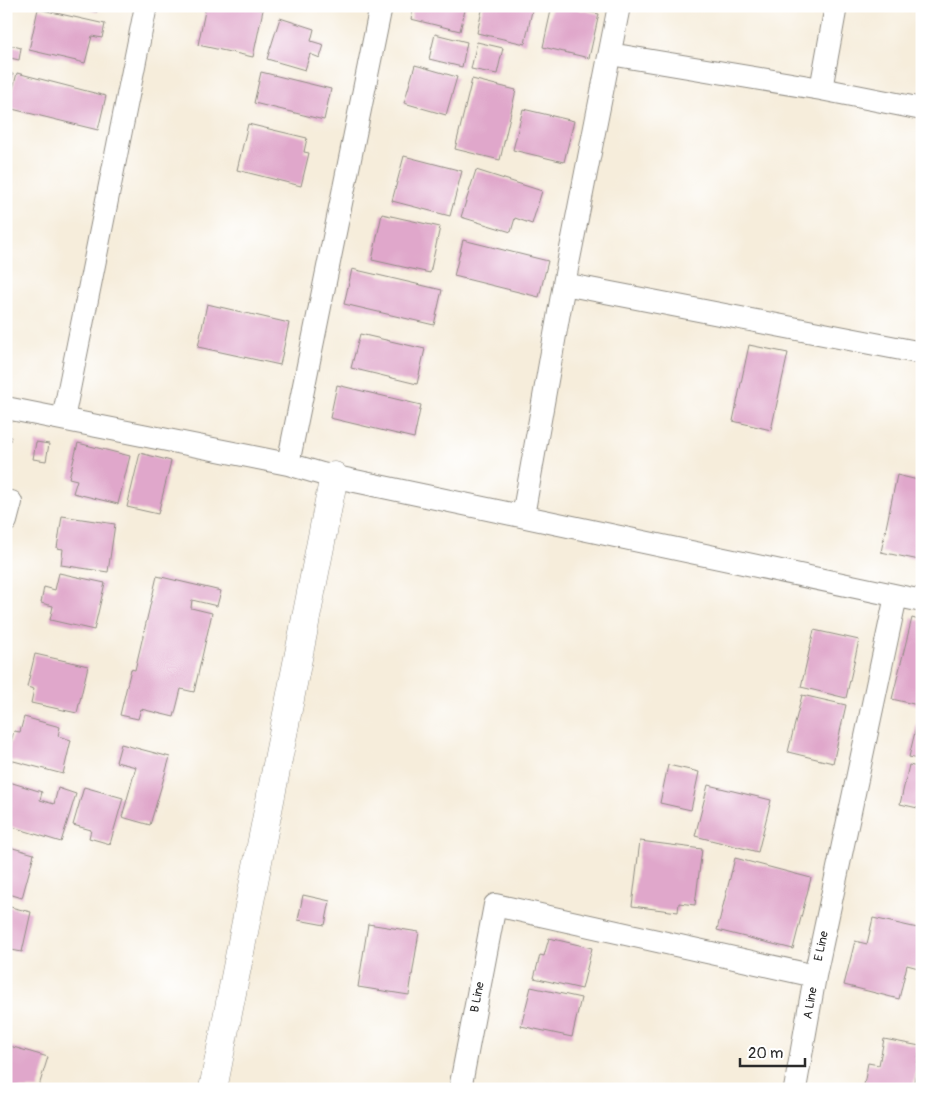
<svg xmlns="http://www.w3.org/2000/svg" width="928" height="1095" font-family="Pangolin,sans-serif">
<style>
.building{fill:#e0a7cb}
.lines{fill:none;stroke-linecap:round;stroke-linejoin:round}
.street-casing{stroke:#908c83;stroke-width:24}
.secondary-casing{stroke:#908c83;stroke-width:29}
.street{stroke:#fff;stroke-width:22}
.secondary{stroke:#fff;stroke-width:28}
.labels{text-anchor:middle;stroke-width:5;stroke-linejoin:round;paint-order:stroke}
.street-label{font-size:12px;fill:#2b2b2b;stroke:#fff}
</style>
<rect width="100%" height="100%" fill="#fff"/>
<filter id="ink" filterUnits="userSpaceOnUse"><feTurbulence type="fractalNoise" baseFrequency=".02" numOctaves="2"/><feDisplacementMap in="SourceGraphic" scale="10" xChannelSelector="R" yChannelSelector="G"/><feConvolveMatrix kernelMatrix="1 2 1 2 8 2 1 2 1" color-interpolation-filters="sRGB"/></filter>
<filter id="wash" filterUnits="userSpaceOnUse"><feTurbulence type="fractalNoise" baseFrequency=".0096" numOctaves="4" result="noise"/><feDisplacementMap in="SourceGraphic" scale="20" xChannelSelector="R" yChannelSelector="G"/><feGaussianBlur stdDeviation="1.12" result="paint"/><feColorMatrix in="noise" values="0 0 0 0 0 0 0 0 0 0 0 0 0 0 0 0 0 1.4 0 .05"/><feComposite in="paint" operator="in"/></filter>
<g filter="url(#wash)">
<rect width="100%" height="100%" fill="#f6eddb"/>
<g id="blocks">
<!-- building -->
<path class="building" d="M76,6H98L97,12Z
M206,6H246L263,10L253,57L198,45Z
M414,6H466L460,31L411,19Z
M483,6H533L525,44L477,33Z
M552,6H563L599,14L589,58L543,47Z
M38,9L105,24L102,38L92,36L85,63L29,50Z
M280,18L314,29L311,41L324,45L320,58L310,54L305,70L267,59Z
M435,34L467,42L462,67L429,59Z
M477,42L503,48L497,74L471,69Z
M6,44L21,48L19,60L6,57Z
M415,65L457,77L446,115L404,103Z
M261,72L331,89L324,120L254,103Z
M6,73L13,74L7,99H6Z
M17,73L106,96L98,130L8,108Z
M472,79L516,90L500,160L455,149Z
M523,109L574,121L564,162L513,150Z
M248,124L307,138L304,152L309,153L301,186L237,170Z
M404,156L462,171L450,216L392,201Z
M476,170L542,191L532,224L515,218L511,232L461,217Z
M382,214L440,227L430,273L372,260Z
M463,240L548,261L539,297L454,276Z
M352,269L442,290L434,325L344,304Z
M207,304L289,323L280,365L198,347Z
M360,334L425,349L417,384L351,368Z
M749,345L788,353L771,430L733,421Z
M337,385L421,405L414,438L330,418Z
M6,436L11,437L7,452H6Z
M36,442L49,444L46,461L33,459Z
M78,443L130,456L118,504L73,493L77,480L69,478Z
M140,453L171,461L158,514L127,507Z
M897,475L922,481V548L919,560L881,552Z
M62,516L115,524L108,572L61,565L63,549L57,548Z
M59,573L105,583L94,630L50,620L53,606L41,603L44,587L55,590Z
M157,576L221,591L217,606L192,600L191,608L212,613L194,692L181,689L174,717L141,709L138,719L120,715L131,669L135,670Z
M912,618L922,621V706L892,699Z
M814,630L859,640L846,698L801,687Z
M35,654L88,666L77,713L31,703L34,689L27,687Z
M802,695L846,705L833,763L788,752Z
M24,717L60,727L58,736L71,740L63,774L6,759L14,731L20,732Z
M918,719H922V760L909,757Z
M121,744L170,757L150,825L122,817L136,767L116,762Z
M668,765L699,772L691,810L660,803Z
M909,765L922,768V809L900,804Z
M6,781L42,792L40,800L54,804L58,788L76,794L61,842L6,825Z
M708,785L771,800L758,852L695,836Z
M84,787L123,798L110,844L89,838L91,830L73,825Z
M640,841L702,849L695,905L679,903L678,912L632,906Z
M6,846L34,854L22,898L6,893Z
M735,858L811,878L793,949L717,930Z
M303,895L330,901L325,925L298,920Z
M6,906L31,912L22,952L6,949Z
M873,918L922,929V969L907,965L899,999L844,985L855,941L867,944Z
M368,924L419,932L409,995L358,987Z
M549,938L592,948L582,989L534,978L540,955L544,956Z
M531,987L581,998L572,1037L521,1026Z
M884,1039L920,1046L913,1089H873V1086L864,1085L868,1063L879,1065Z
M6,1045L48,1057L38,1089H6Z"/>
</g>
</g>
<g filter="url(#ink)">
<use href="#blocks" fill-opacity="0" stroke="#908c83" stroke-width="1"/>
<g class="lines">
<defs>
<path id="street" d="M610,54L821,89L922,109
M821,89L836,6
M564,284L922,353
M6,408L288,464L322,474L922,601
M63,419L146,6
M288,464L381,6
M523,516L564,284L619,6
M6,521L11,502
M460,1089L495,905L815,976L896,596
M795,1089L815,976"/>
<path id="secondary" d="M213,1089L334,476"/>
</defs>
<!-- street casing -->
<use href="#street" class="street-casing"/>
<!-- secondary casing -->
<use href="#secondary" class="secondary-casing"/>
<!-- street -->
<use href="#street" class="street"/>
<!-- secondary -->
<use href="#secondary" class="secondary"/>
</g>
</g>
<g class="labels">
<!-- street labels -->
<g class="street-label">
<text transform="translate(821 946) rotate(-78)" y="4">E Line</text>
<text transform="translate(477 997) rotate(-79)" y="4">B Line</text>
<text transform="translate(810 1003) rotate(-80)" y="4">A Line</text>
</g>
</g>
<!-- margin -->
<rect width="928" height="1095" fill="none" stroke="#fff" stroke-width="25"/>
<!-- scale -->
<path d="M740 1058v8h65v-8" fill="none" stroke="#2b2b2b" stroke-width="2.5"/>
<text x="748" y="1058" font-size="15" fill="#2b2b2b" stroke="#ffffff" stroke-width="4" paint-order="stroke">20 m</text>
</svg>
